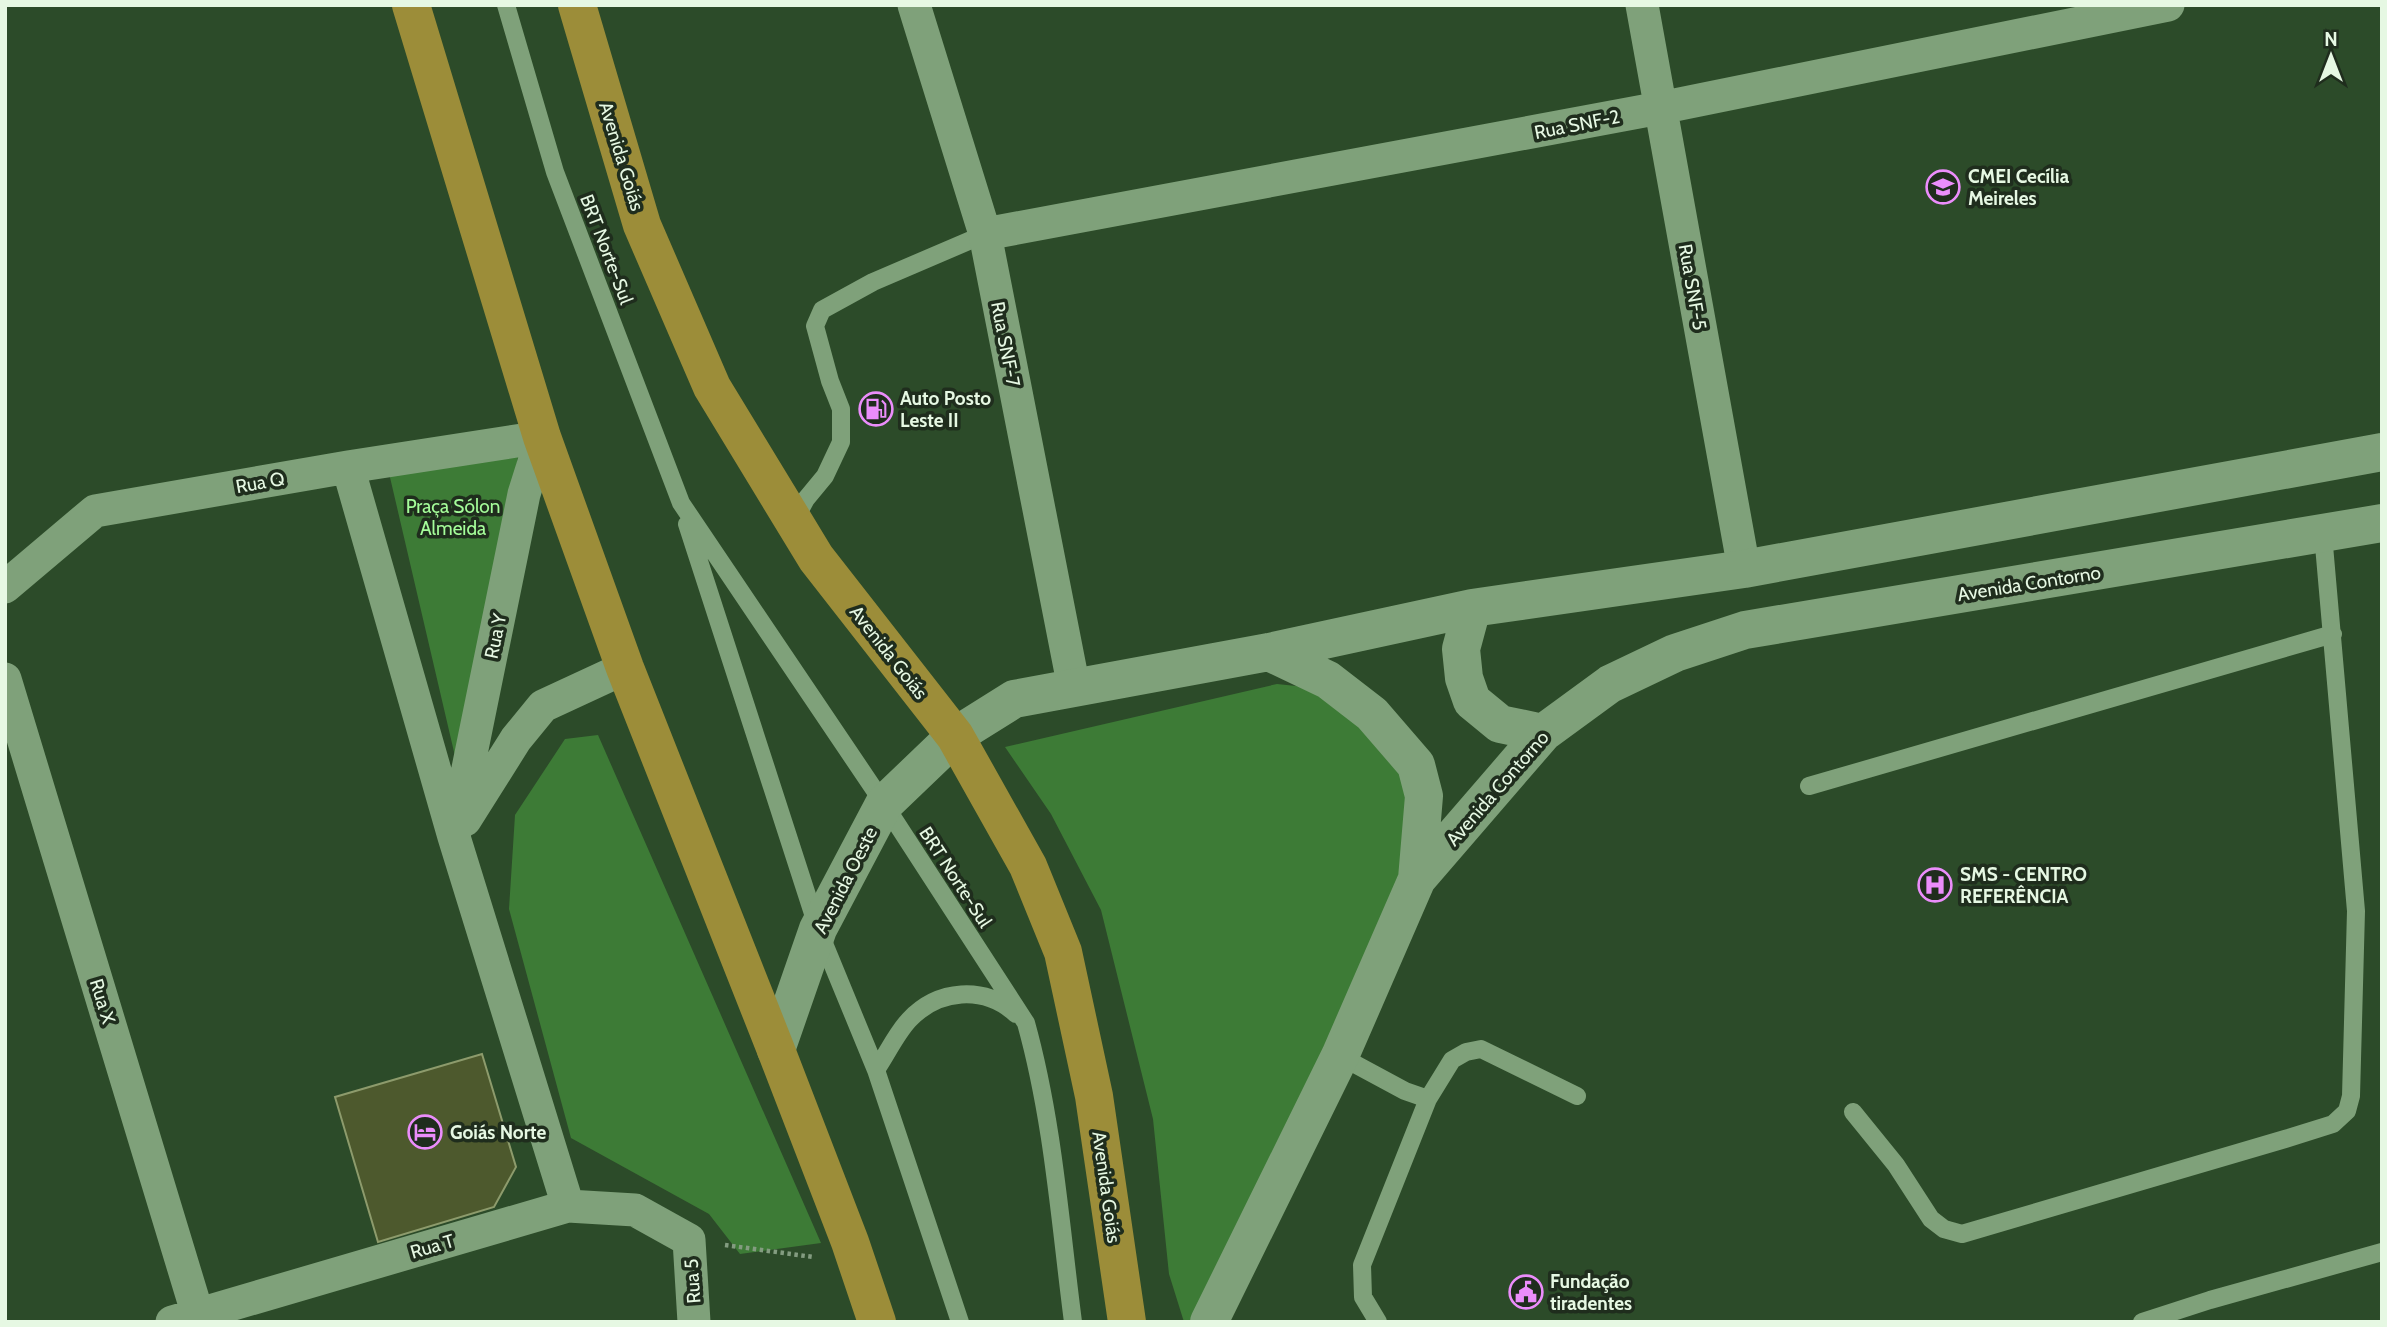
<svg xmlns="http://www.w3.org/2000/svg" width="2387" height="1327" font-family="Cabin,sans-serif">
<style>
.green{fill:#3d7b36}
.building{fill:#4d592d;stroke:#8d9b6c;stroke-width:2}
.lines{fill:none;stroke-linecap:round;stroke-linejoin:round}
.path{stroke:#839c80;stroke-width:4.5;stroke-dasharray:3.5 3.5;stroke-linecap:butt}
.lane{stroke:#7fa17a;stroke-width:18}
.street{stroke:#7fa17a;stroke-width:33}
.secondary{stroke:#7fa17a;stroke-width:38}
.primary{stroke:#9c8d39;stroke-width:38}
.labels{text-anchor:middle;stroke-width:7;stroke-linejoin:round;paint-order:stroke}
.street-label{font-size:19px;fill:#e6f8e3;stroke:#1f2d1d}
.poi-label{font-size:19px;font-weight:bold;fill:#e6f8e3;stroke:#1f2d1d;text-anchor:start}
.park-label{font-size:19px;fill:#a5fd9a;stroke:#1f2d1d}
</style>
<rect width="100%" height="100%" fill="#2c4b29"/>
<!-- green -->
<path class="green" d="M519,452L458,769L389,473Z
M1277,684L1315,688L1349,711L1399,767L1414,811L1394,908L1196,1322H1184L1169,1274L1153,1119L1101,910L1051,814L1005,747Z
M598,735L821,1243L740,1254L709,1214L571,1138L509,909L515,815L565,739Z"/>
<!-- building -->
<path class="building" d="M482,1054L516,1167L494,1207L378,1242L335,1097Z"/>
<g class="lines">
<!-- path -->
<path class="path" d="M725,1245L813,1257"/>
<!-- lane -->
<path class="lane" d="M506,5L555,172L681,503L884,804L1026,1023C1053,1120 1060,1222 1073,1322
M794,521L806,499L825,476L841,442V409L830,381L815,326L822,310L873,282L985,234
M687,524L818,929L876,1070L960,1322
M1809,786L2333,634
M1340,1056L1405,1091L1428,1099
M876,1070C887,1054 896,1034 909,1020C938,989 984,985 1016,1014
M1853,1112L1896,1165L1931,1219L1944,1229L1962,1234L2285,1139L2333,1124L2347,1111L2351,1096L2356,911L2323,534
M1378,1322L1363,1297L1362,1265L1428,1099L1452,1060L1466,1052L1481,1049L1577,1096
M2142,1322L2210,1300L2382,1252"/>
<!-- street -->
<path class="street" d="M914,5L985,234L1074,688
M1642,5L1744,569
M985,234L1660,108L2168,5
M348,467L454,837L568,1206
M5,587L95,511L348,467L542,437L524,494L454,837
M5,679L200,1322
M465,820L516,739L543,706L625,668
M172,1322L568,1206L635,1210L689,1240L694,1322"/>
<!-- secondary -->
<path class="secondary" d="M1472,608L1461,649L1464,678L1472,701L1500,724L1543,733
M1269,652L1328,680L1372,714L1416,765L1424,796L1417,879
M776,1050L818,929L884,804L955,736L1014,699L1269,652L1472,608L1744,569L2382,452
M1209,1322L1340,1056L1417,879L1543,733L1610,684L1675,653L1745,630L2382,523"/>
<!-- primary -->
<path class="primary" d="M411,5L542,437L625,668L776,1050L850,1242L877,1322
M577,5L642,225L712,387L816,558L955,736L1028,866L1063,952L1094,1096L1127,1322"/>
</g>
<!-- icons -->
<defs>
<symbol id="school-ring" viewBox="-11 -11 22 22"><circle r="9.5" fill="#1f2d1d" stroke="#eb8dfb" stroke-width="1.5"/><path d="M0-5L7-2L0 1L-7-2ZM-4 1L0 2.5L4 1V4Q0 6-4 4Z" fill="#eb8dfb"/></symbol>
<symbol id="fuel-ring" viewBox="-11 -11 22 22"><circle r="9.5" fill="#1f2d1d" stroke="#eb8dfb" stroke-width="1.5"/><path d="M-5.5-6h7V0h2V4h1.3V-2.5L3-4.5l.8-.8L6-3V5H2.5V1h-1V6h-7ZM-4.2-4.7v3.2H.2V-4.7Z" fill="#eb8dfb"/></symbol>
<symbol id="hospital-ring" viewBox="-11 -11 22 22"><circle r="9.5" fill="#1f2d1d" stroke="#eb8dfb" stroke-width="1.5"/><path d="M-5-5h3v3.5h4V-5h3V5h-3V1.5h-4V5h-3Z" fill="#eb8dfb"/></symbol>
<symbol id="hotel-ring" viewBox="-11 -11 22 22"><circle r="9.5" fill="#1f2d1d" stroke="#eb8dfb" stroke-width="1.5"/><path d="M-6-4.5h1.5V1H6V5H4.5V3h-9V5H-6ZM-4 0a1.8 1.8 0 1 1 3.6 0ZM.5 0V-2.5h3Q6-2.5 6 0Z" fill="#eb8dfb"/></symbol>
<symbol id="civic-ring" viewBox="-11 -11 22 22"><circle r="9.5" fill="#1f2d1d" stroke="#eb8dfb" stroke-width="1.5"/><path d="M-.6-6.5H3V-4.5H.6V-3L4-1V1h2V6H-6V1h2V-1L-.6-3ZM-1.2 2.5V6h2.4V2.5Z" fill="#eb8dfb"/></symbol>
</defs>
<g fill-rule="evenodd">
<use href="#school-ring" x="1924" y="168" width="38" height="38"/>
<use href="#fuel-ring" x="857" y="390" width="38" height="38"/>
<use href="#hospital-ring" x="1916" y="866" width="38" height="38"/>
<use href="#hotel-ring" x="406" y="1113" width="38" height="38"/>
<use href="#civic-ring" x="1507" y="1273" width="38" height="38"/>
</g>
<g class="labels">
<!-- street labels -->
<g class="street-label">
<text transform="translate(1577 124) rotate(-11)" y="7">Rua SNF-2</text>
<text transform="translate(622 156) rotate(73)" y="7">Avenida Goiás</text>
<text transform="translate(607 249) rotate(69)" y="7">BRT Norte-Sul</text>
<text transform="translate(1693 287) rotate(80)" y="7">Rua SNF-5</text>
<text transform="translate(1006 344) rotate(79)" y="7">Rua SNF-7</text>
<text transform="translate(260 482) rotate(-10)" y="7">Rua Q</text>
<text transform="translate(2029 583) rotate(-9)" y="7">Avenida Contorno</text>
<text transform="translate(495 636) rotate(-78)" y="7">Rua Y</text>
<text transform="translate(889 652) rotate(52)" y="7">Avenida Goiás</text>
<text transform="translate(1497 788) rotate(-49)" y="7">Avenida Contorno</text>
<text transform="translate(956 877) rotate(57)" y="7">BRT Norte-Sul</text>
<text transform="translate(845 880) rotate(-63)" y="7">Avenida Oeste</text>
<text transform="translate(103 1001) rotate(73)" y="7">Rua X</text>
<text transform="translate(1107 1187) rotate(82)" y="7">Avenida Goiás</text>
<text transform="translate(432 1246) rotate(-16)" y="7">Rua T</text>
<text transform="translate(692 1281) rotate(-94)" y="7">Rua 5</text>
</g>
<!-- poi labels -->
<g class="poi-label">
<text x="1968" y="183">CMEI Cecília<tspan x="1968" dy="22">Meireles</tspan></text>
<text x="900" y="405">Auto Posto<tspan x="900" dy="22">Leste II</tspan></text>
<text x="1960" y="881">SMS - CENTRO<tspan x="1960" dy="22">REFERÊNCIA</tspan></text>
<text x="450" y="1139">Goiás Norte</text>
<text x="1550" y="1288">Fundação<tspan x="1550" dy="22">tiradentes</tspan></text>
</g>
<!-- park labels -->
<g class="park-label">
<text x="453" y="513">Praça Sólon<tspan x="453" dy="22">Almeida</tspan></text>
</g>
</g>
<!-- border -->
<rect width="2387" height="1327" fill="none" stroke="#e6f8e3" stroke-width="14"/>
<!-- north arrow -->
<g transform="translate(2331 56)" stroke="#1f2d1d" stroke-width="5" paint-order="stroke">
<path d="M0-5L12 26L0 18L-12 26Z" fill="#e6f8e3"/>
<text y="-10" font-size="19" font-weight="bold" text-anchor="middle" fill="#e6f8e3">N</text>
</g>
</svg>
